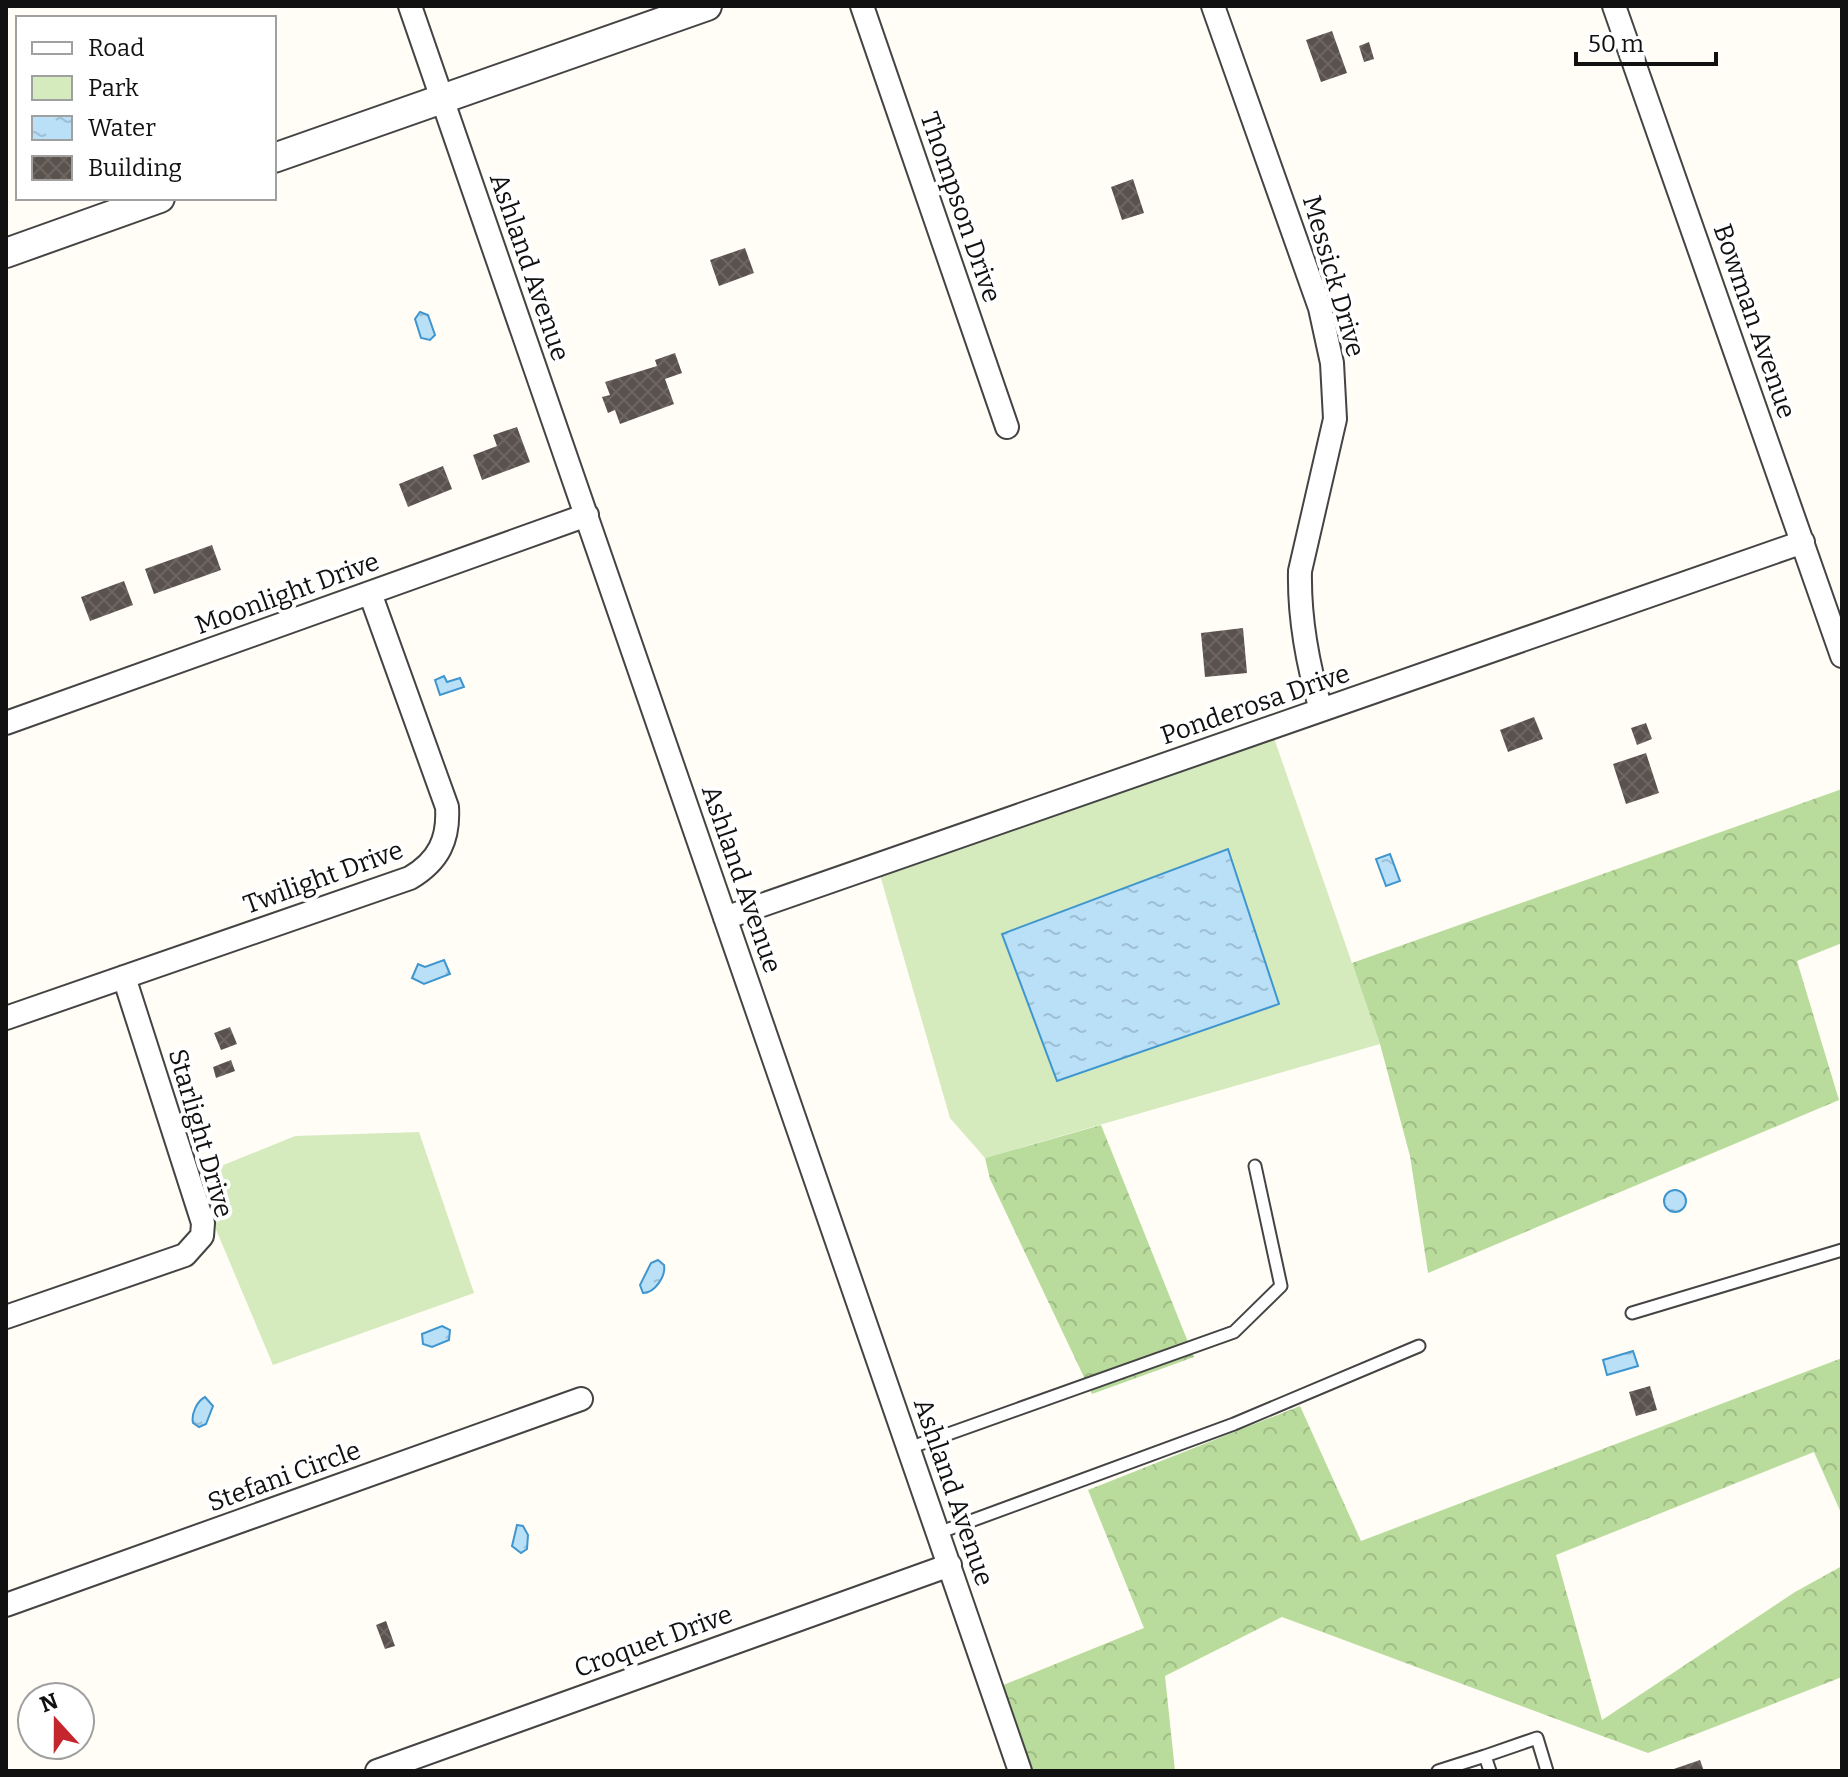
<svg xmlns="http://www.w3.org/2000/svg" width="1848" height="1777" font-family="Bitter,serif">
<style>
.green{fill:#d5ebbd}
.forest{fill:url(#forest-crowns)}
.water{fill:url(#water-ripples);stroke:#3f96cf;stroke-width:2}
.building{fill:url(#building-cross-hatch)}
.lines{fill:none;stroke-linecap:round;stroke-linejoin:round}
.service-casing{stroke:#444;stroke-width:15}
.minor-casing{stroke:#444;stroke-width:26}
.tertiary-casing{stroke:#444;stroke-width:32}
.service{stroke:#fff;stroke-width:11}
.minor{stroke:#fff;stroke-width:22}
.tertiary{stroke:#fff;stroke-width:28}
.labels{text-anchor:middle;stroke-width:8;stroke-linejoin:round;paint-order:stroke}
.street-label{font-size:26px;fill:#111;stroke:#fff}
</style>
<defs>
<pattern id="forest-crowns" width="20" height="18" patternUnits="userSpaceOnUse" patternTransform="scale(2)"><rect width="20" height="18" fill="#b9dc9c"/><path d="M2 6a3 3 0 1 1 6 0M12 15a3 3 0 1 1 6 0" fill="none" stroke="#9ebc85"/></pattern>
<pattern id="water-ripples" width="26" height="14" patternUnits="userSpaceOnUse" patternTransform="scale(2)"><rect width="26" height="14" fill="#b9e0f7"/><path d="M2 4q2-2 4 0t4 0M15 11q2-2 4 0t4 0" fill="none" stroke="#9ebfd3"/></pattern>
<pattern id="building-cross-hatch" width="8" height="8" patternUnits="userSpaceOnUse" patternTransform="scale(2)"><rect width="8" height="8" fill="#5a524d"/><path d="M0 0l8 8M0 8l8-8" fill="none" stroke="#6d6662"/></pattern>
</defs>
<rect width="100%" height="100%" fill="#fffdf5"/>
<!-- green -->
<path class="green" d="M1274,738L1380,1044L985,1158L950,1118L880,875Z
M419,1132L474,1293L273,1365L212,1220L199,1175L295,1136Z"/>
<!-- forest -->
<path class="forest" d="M1842,789V943L1797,961L1839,1100L1428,1273L1410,1156L1380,1044L1352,963Z
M1101,1125L1194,1357L1092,1394L990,1179L985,1158Z
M1842,1358V1515L1814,1452L1556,1555L1602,1720L1795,1592L1842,1566V1677L1648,1753L1282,1617L1165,1676L1175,1771H1031L1001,1686L1144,1628L1088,1490L1300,1406L1361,1541Z"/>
<!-- water -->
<path class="water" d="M420,312L428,315L435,335L430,340L421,338L415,319Z
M444,676L447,682L460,678L464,687L440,695L435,680Z
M1228,849L1279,1004L1057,1081L1002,934Z
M1390,854L1400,881L1386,886L1376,859Z
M444,960L450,974L424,984L412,978L418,964L425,967Z
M1664 1201a11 11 0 1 1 22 0a11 11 0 1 1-22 0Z
M658,1260L664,1265C666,1276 655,1293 643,1293L640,1285L651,1263Z
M442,1326L450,1330L449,1340L432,1347L423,1344L422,1334Z
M1633,1351L1638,1366L1607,1375L1603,1360Z
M205,1397L213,1406L206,1424L199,1427L193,1423C191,1414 197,1401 205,1397Z
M517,1525L523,1526L528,1535L527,1549L521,1553L512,1546Z"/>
<!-- building -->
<path class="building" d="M1332,31L1347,73L1321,82L1306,40Z
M1369,42L1374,59L1364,62L1359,46Z
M1133,179L1144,213L1122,220L1111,187Z
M745,248L754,273L719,286L710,260Z
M675,353L682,373L665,379L674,404L620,424L615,410L608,413L602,397L610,395L605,382L657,366L655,360Z
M517,427L530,462L482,480L473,455L497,446L493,435Z
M443,466L452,489L408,507L399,484Z
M212,545L221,570L154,594L145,569Z
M124,581L133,605L90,621L81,597Z
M1243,628L1247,673L1205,677L1201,633Z
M1534,717L1543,739L1508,752L1500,730Z
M1646,723L1652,739L1637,745L1631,728Z
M1646,753L1659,793L1626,804L1613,764Z
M230,1027L237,1044L221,1050L214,1033Z
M231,1060L235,1071L216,1078L213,1067Z
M1650,1386L1657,1410L1636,1416L1629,1392Z
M386,1621L395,1646L385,1649L376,1625Z
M1700,1760L1704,1771H1668Z"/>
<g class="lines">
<defs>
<path id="service" d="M1632,1313L1842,1250
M909,1448L1234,1332L1281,1286L1255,1166
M938,1533L1234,1424L1419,1346
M1438,1771L1485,1756
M1490,1771L1485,1756L1537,1738L1547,1771"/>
<path id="minor" d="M410,6L1020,1771
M862,6L1007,427
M1213,6L1320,308L1332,363L1335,419L1300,571C1299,617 1308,666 1321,710
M1614,6L1842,656
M6,723L587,515
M725,918L1803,542
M6,1018L410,878C439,861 449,839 447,807L370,593
M6,1317L185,1255L202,1236L203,1223L124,977
M6,1605L581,1399
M377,1771L950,1565"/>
<path id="tertiary" d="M274,158L707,6
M6,253L160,198"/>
</defs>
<!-- service casing -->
<use href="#service" class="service-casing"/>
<!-- minor casing -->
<use href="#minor" class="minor-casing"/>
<!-- tertiary casing -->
<use href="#tertiary" class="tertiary-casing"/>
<!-- service -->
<use href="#service" class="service"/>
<!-- minor -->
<use href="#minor" class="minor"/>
<!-- tertiary -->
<use href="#tertiary" class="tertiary"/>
</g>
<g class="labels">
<!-- street labels -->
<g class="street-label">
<text transform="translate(961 207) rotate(71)" y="9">Thompson Drive</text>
<text transform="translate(530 267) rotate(71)" y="9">Ashland Avenue</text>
<text transform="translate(1334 276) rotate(74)" y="9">Messick Drive</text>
<text transform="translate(1755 321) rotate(71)" y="9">Bowman Avenue</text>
<text transform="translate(287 593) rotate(-20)" y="9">Moonlight Drive</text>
<text transform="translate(1255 704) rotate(-19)" y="9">Ponderosa Drive</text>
<text transform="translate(323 877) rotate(-20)" y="9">Twilight Drive</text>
<text transform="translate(742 879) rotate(71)" y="9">Ashland Avenue</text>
<text transform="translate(201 1133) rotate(74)" y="9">Starlight Drive</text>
<text transform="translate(284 1476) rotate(-20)" y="9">Stefani Circle</text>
<text transform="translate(954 1492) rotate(71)" y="9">Ashland Avenue</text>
<text transform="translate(653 1641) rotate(-20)" y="9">Croquet Drive</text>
</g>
</g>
<!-- border -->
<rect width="1848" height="1777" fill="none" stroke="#111111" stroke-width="16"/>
<!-- legend -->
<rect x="16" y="16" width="260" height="184" fill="#ffffff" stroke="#a0a0a0" stroke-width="2"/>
<rect x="32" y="42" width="40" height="12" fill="#ffffff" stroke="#a0a0a0" stroke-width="2"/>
<text x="88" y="56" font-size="24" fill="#111111">Road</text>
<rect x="32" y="76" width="40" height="24" fill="#d5ebbd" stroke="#a0a0a0" stroke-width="2"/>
<text x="88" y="96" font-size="24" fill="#111111">Park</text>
<rect x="32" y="116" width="40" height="24" fill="url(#water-ripples)" stroke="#a0a0a0" stroke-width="2"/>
<text x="88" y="136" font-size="24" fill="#111111">Water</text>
<rect x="32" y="156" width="40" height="24" fill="url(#building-cross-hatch)" stroke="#a0a0a0" stroke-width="2"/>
<text x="88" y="176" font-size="24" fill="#111111">Building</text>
<!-- north arrow -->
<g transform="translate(56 1721) rotate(339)"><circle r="38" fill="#ffffff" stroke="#a0a0a0" stroke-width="2"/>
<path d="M0-6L14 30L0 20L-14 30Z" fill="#c4262e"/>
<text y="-12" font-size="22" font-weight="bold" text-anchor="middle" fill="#111111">N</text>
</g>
<!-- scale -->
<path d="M1576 52v12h140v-12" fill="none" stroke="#111111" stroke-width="4"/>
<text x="1588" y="52" font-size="24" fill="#111111" stroke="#ffffff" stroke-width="6" paint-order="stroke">50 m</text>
</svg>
